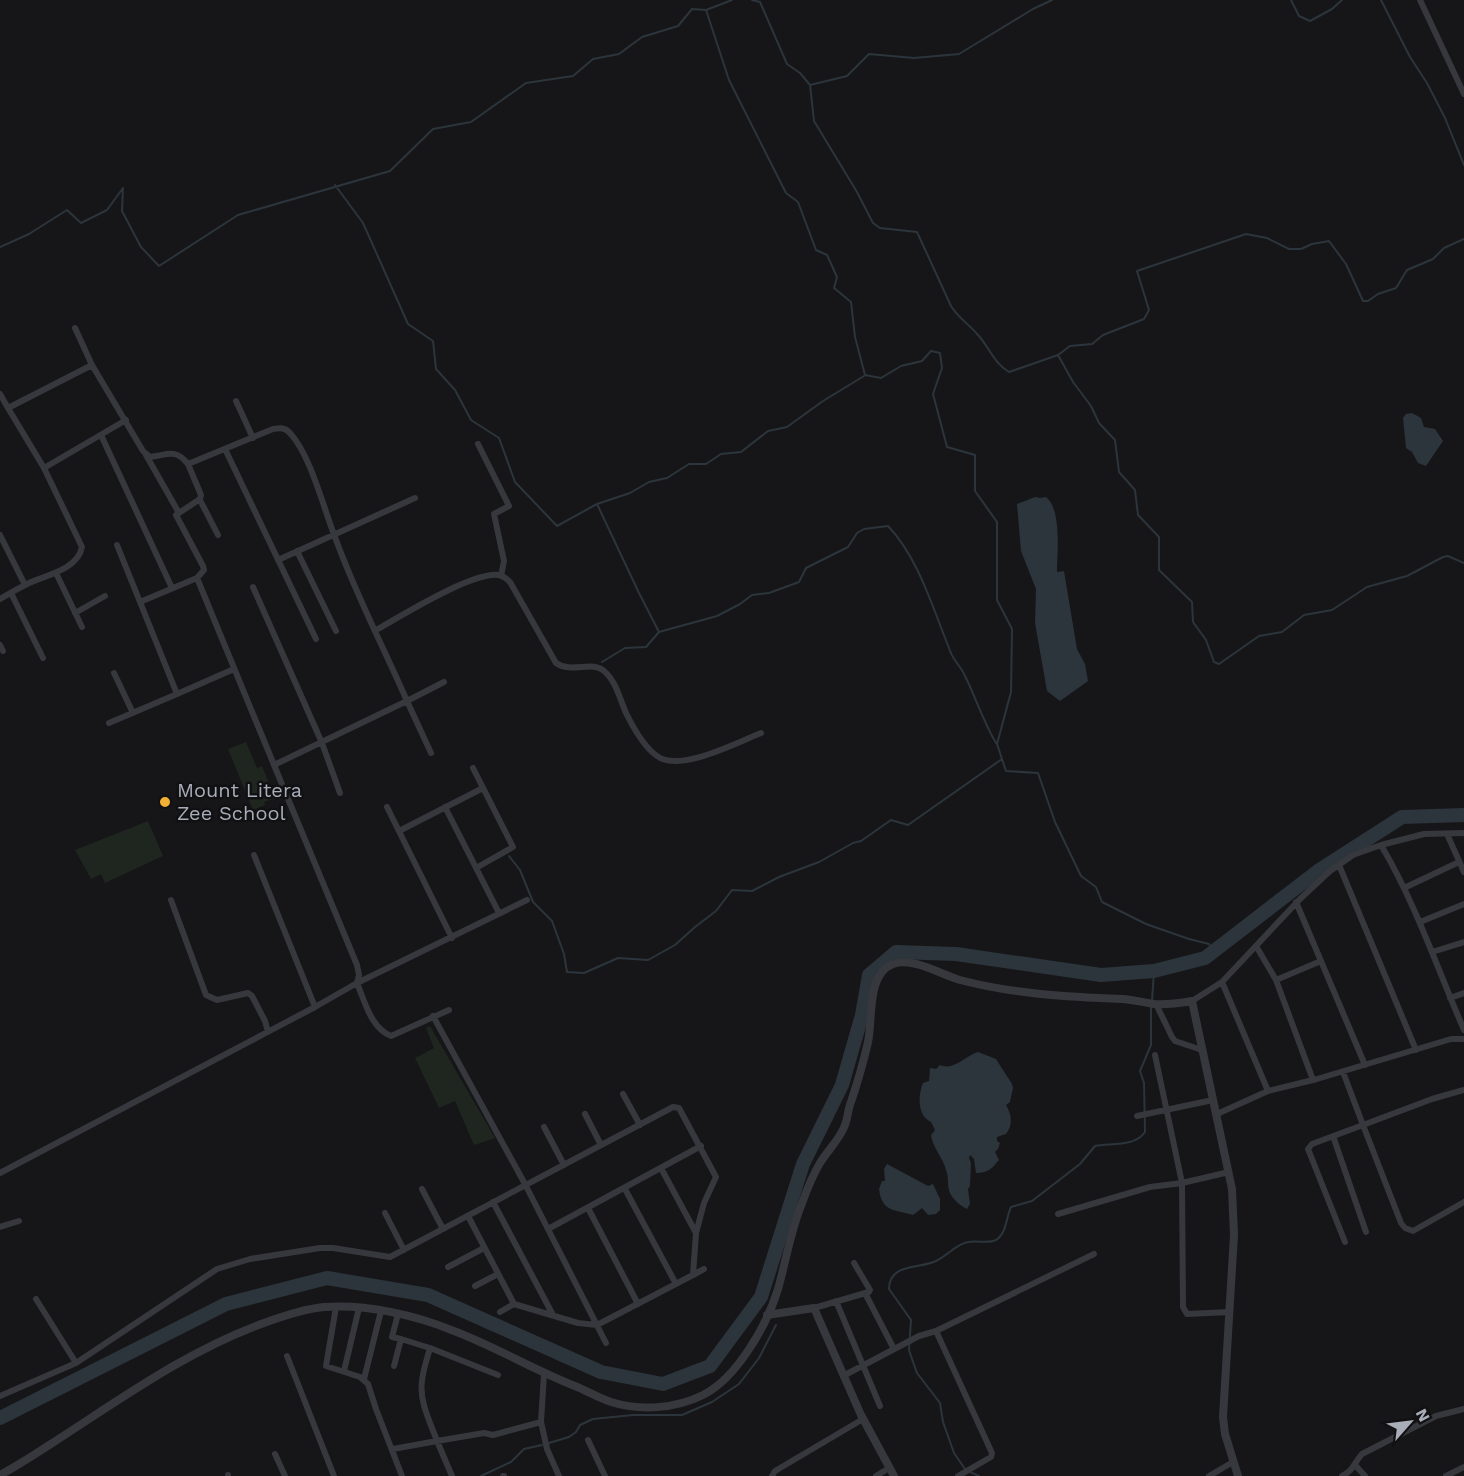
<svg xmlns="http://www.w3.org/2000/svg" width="1464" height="1476" font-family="'Work Sans',sans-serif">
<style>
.green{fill:#1e261f}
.water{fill:#2c353c}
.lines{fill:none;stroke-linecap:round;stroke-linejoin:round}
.stream{stroke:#2c353c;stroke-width:2}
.river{stroke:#2c353c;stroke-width:14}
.minor{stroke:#37383d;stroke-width:6}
.tertiary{stroke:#37383d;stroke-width:8}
.poi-dot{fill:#f2b134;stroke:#111113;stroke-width:2}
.labels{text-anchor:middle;stroke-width:5;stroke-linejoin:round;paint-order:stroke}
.poi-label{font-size:20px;fill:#a8adb8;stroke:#111113;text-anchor:start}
</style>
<rect width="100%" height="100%" fill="#161618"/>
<!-- green -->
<path class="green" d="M246,742L257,768L262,766L275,798L264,802L265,805L253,810L228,749Z
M148,821L163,856L105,883L101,874L91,879L75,850Z
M430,1026L495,1138L474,1145L455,1101L439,1108L415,1058L434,1048L426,1028Z"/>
<!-- water -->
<path class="water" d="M1412,413L1421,418L1424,427L1435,429L1443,441L1426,466L1418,463L1412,452L1406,448L1403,418L1406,414Z
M1035,497L1040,498L1046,497C1062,509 1057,554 1057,572L1064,571L1077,649L1085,664L1088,681L1060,701L1047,691L1035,623L1036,589L1021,551L1017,504Z
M978,1052L996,1059L1012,1084L1013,1088L1010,1102L1006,1105C1012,1115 1013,1125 1006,1134L997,1137V1141L1000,1143L998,1149L995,1152L999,1160C992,1168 989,1173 976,1173L974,1159L970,1155L969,1158L971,1163L970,1186L968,1189L970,1204L967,1209C961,1206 953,1200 950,1193C947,1186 949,1177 946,1170C943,1157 933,1149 931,1135L935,1130L931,1122C917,1116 918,1095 923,1083L929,1081L930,1068L936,1069L940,1065C954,1071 965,1056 978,1052Z
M887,1164L928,1186L933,1184L940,1199V1210L936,1214L928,1215L922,1208L913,1215C895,1209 882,1213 879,1189L882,1181H885L884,1169Z"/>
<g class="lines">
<!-- stream -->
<path class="stream" d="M732,0L706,10L729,80L786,193L798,202L816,250L827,255L837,277L834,288L851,302L855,337L865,375L881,378L901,366L922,361L931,351L940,353L942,368L933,394L947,447L975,455V491L997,522V600L1012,629L1011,692L997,744L1006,771L1038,773L1055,822L1081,876L1096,887L1102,902L1146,924L1189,939L1209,944L1214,951
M752,0L760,2L787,64L800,73L810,85L814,121L857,192L873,223L880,228L917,232L951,306C958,318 969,324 978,335C989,347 994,363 1009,372L1058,355L1073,382L1091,406L1099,423L1115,440L1119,472L1135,490L1138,515L1159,537V570L1192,602L1193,622L1206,640L1214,662L1219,664L1259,636L1282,632L1304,615L1332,610L1367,587L1407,576L1443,557L1448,556L1464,563
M1291,0L1299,16L1310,21L1332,9L1342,0
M1381,0L1410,57L1427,83L1445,118L1464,165
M810,85L847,76L869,54L914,58L959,54L1033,9L1052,0
M335,185L363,223L408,324L433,341L436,369L455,390L471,420L499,438L515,482L557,526L597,504L630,493L649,482L667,478L689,464H706L721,454L741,452L768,431L787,427L823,401L864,376
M0,247L29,234L67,210L81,223L107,210L123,188L122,211L141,247L159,266L238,215L390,171L433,129L471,122L526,83L573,76L593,59L619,54L642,37L678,26L692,9L706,10
M1058,355L1070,346L1092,344L1103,335L1144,319L1149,310L1137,271L1246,234L1267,238L1289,249H1301L1312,244L1329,241L1346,264L1363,301H1368L1378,294L1396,288L1407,270L1433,259L1444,248L1464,239
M597,504L639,593L659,632L646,647L625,648L602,662
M659,632L717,616L740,604L752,595L769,593L799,582L806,568L848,547L857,533L864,529L888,526C919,558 934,612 951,653C954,661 962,668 965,676C976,698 983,721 996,743
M509,856L520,870L533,902L552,921L564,954L567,972L584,973L618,958L648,960L675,945L695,927L716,911L732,890L752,891L779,877L819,862L853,843L861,841L891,820L908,825L1002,759
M1152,1001L1154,971
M549,1443L569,1437L576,1432L580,1425L593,1419L633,1415H682L712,1402L739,1384L759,1358L776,1325
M965,1469L954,1453L943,1422L940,1403L917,1373L912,1359L909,1350L911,1320L889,1289C889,1263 919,1269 936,1261C947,1256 956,1244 968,1242C976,1240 988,1244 996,1240C1007,1233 1006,1217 1011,1207L1032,1201L1080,1164L1095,1146C1111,1143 1135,1147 1145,1132L1144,1083L1140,1071L1151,1045V1007
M970,1472L979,1476
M481,1476L511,1462L524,1449L542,1445"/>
<!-- river -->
<path class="river" d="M0,1418L226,1304L327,1278L428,1295L601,1372L663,1384L710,1366L761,1297L803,1164L842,1085L862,1015L869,975L896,952L956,954L1101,975L1154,971L1205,958L1318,871L1402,817L1464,815"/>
<!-- minor -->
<path class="minor" d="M1420,0L1464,94
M75,328L92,365
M0,394L8,408
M236,401L253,438
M101,435L172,588
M478,444L509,506L494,514L504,561L501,576
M225,449L316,639
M146,455L179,513
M188,464L201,495L200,499L176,515L203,566L204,570L197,578L274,765
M44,468L126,420
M200,500L218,535
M0,535L25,585
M117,545L140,602
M297,551L336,631
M278,560L415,498
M56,573L82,627
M197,578L140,602L177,694L234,669
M253,587L322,743L340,793
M11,593L43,658
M0,599C10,593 19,588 29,583C47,575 78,569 82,547L44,468L8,408L92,365L143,451L150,457C168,455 175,448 188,464L273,429C280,428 285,427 290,433C311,456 323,507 335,537C355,593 383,646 407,701L274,765L357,965L359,975L357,983L315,1007L0,1173
M75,613L105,596
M376,630C401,616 471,572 499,575C504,576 507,579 510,582L556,663C571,674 593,660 604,671C617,682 620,701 627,715C634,729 644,747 657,756C679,773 738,742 761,733
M0,645L3,651
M114,673L133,713
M109,723L177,694
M431,753L407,701L444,682
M473,768L513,847L476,868
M387,807L452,938
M445,807L499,913
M399,831L483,788
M1447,834L1464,872
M1381,845C1416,904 1437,968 1464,1030
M254,855L315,1007
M1339,865L1416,1050
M1404,888L1459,862
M171,900L206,995L217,1000L248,993L252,996L265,1021L268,1032
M1296,902L1365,1065
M1420,922L1464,904
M1256,946L1276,980L1313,1080
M1432,952L1464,942
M1276,980L1321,961
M1222,982L1268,1091
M1450,998L1464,993
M1192,1001L1222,982L1300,899L1330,871L1353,855L1381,845L1424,834L1464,833
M1156,1004L1172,1037L1175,1041L1202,1050
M449,1010L391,1036C371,1028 365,1002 357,983L527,900
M433,1016L526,1186L606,1343
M1343,1072L1363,1125L1312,1144L1308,1149L1345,1242
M1464,1090L1432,1099L1363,1125L1401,1223L1405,1228L1413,1231L1464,1202
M623,1094L640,1125
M585,1114L601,1145
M1217,1114L1268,1091L1317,1079L1451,1039H1464
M1137,1116L1213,1100
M544,1127L564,1165
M1333,1136L1366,1232
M661,1168L696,1233
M1229,1172L1182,1183L1183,1307L1187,1314L1230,1312
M422,1189L443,1229
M625,1189L676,1284
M493,1202L553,1315
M588,1208L638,1304
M385,1213L404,1250
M1058,1214L1150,1187L1182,1183L1155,1055
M468,1216L514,1304
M0,1227L19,1221
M548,1229L701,1146
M448,1267L484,1248
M693,1275L704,1269
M475,1286L498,1274
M865,1293L894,1349
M36,1299L76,1363
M836,1301L880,1406
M336,1307L326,1366L360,1377L368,1384L376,1409L402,1476
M814,1308L869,1292L870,1290L854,1263
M936,1331L992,1453L991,1457L958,1476
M430,1348L498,1375
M287,1356L334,1476
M394,1366L401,1339L392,1337L398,1314
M344,1371L359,1308
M544,1374L541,1422L547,1449L559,1476
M843,1376L919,1336L936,1331L1094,1254
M364,1379L381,1311
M0,1396L76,1363L217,1269L250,1259L320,1248H333L390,1257L673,1107L679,1108L716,1177L704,1203L696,1233L693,1275L597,1325L578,1323L514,1304L500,1312
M588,1440L605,1476
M393,1449L437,1441C430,1422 419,1401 422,1381C423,1370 427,1359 430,1348L401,1339
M275,1454L285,1476
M1356,1466L1365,1476
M228,1475V1476
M452,1476L437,1441L484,1433L493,1435L541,1422
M503,1476H504
M772,1476L775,1471L863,1419
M876,1476L889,1468
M1209,1476L1233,1462
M1342,1476C1354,1470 1354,1463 1362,1454L1436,1416L1464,1409
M1446,1476L1464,1467"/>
<!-- tertiary -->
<path class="tertiary" d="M767,1315L814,1308L861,1415L894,1476
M0,1475C21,1464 40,1451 60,1438C125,1396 191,1349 264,1323C283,1316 304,1309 324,1307C367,1304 415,1315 454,1331C496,1347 534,1370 575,1386C587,1391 599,1398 611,1402C640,1411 675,1409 703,1395C737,1378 767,1325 778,1289C786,1261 790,1233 801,1206C806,1192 812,1176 820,1163C828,1150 840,1139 845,1125C848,1117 848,1109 851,1102C858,1081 863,1064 868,1042C873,1021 866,974 893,964C913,957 940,974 960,980C1013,994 1068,997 1123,999C1133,1000 1143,1002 1154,1004C1165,1005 1180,1003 1192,1001L1232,1189L1234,1235L1223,1417L1225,1434L1238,1476"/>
</g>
<!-- markers -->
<circle class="poi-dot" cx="165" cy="802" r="6"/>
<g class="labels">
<!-- poi labels -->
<g class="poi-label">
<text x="177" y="797">Mount Litera<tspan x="177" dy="23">Zee School</tspan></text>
</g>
</g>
<!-- north arrow -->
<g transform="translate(1410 1422) rotate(62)" stroke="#111113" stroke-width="4.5" paint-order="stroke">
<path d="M0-4.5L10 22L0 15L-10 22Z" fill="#a8adb8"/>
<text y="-9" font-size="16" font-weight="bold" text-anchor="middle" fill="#a8adb8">N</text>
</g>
</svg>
